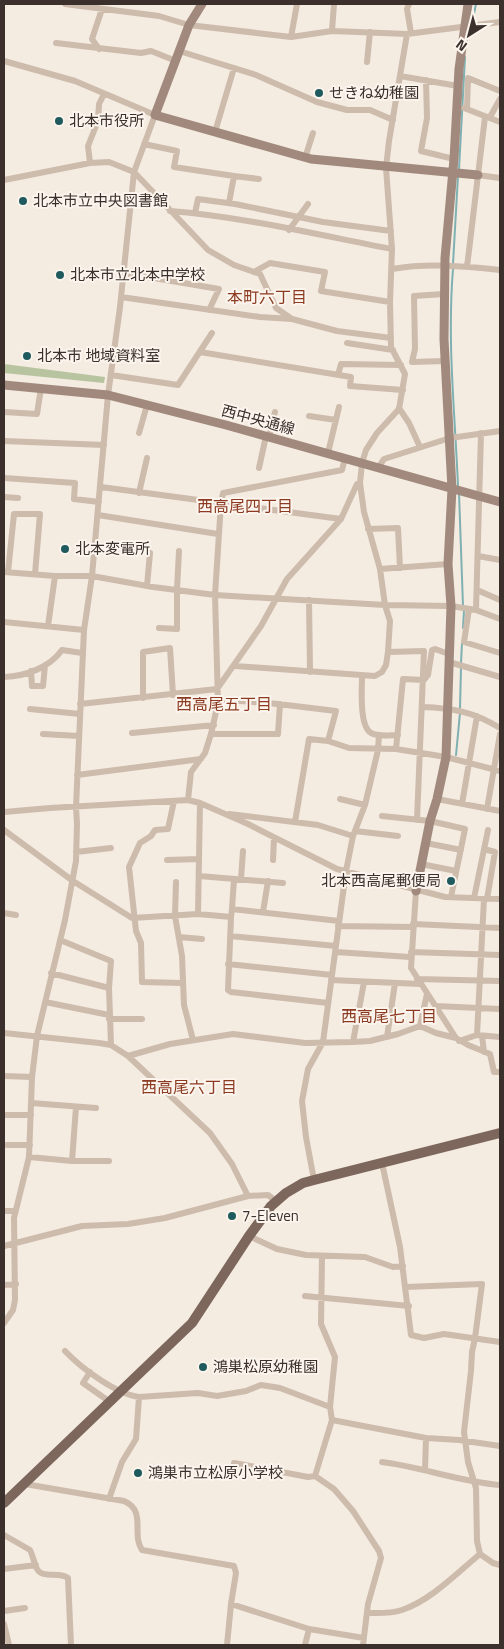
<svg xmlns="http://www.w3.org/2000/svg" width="504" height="1649" font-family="'Titillium Web','Noto Sans JP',sans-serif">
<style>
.green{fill:#b8c4a0}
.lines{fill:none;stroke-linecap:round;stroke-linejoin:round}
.stream{stroke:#7fb0b2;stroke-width:2}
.street{stroke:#cdbbac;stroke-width:6}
.secondary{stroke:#a18a7d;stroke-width:9}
.primary{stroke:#7d675c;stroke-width:10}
.poi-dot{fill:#1f5a5e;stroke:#fbf5ee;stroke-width:2}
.labels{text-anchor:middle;stroke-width:4;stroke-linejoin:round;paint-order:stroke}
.poi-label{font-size:15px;fill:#3b302b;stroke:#fbf5ee;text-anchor:start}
.street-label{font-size:15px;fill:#3b302b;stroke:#fbf5ee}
.neighbourhood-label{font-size:16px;fill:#8c3b22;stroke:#fbf5ee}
</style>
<rect width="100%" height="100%" fill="#f4ebe1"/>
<!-- green -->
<path class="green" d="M4,364L105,377L104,383L4,373Z"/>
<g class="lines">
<!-- stream -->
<path class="stream" d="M472,23L476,4
M459,169L465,57
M453,264L458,176
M453,269C447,342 455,413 458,486
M459,493L463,606
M463,628L464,611
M461,663L462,643
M460,708L461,668
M456,755L460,713"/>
<!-- street -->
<path class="street" d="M65,4L159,16L189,25L291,37L332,31L407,34L500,22
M409,4L407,9L411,33
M332,31L334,4
M291,37L297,4
M56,43L141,53L151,51L176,61
M99,49L92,39L102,9
M179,51L256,75L317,102L347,110H370L393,120
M4,61L75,81L155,115L134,172L120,307L108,395L92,576L84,630L76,807L77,824L76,861L65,920L37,1036L32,1077L29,1157L14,1218L15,1300L13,1310L4,1323
M367,62L370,32
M400,76L458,86
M426,80L427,118L421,151L454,159
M464,108L500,122
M467,109L468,78L500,91
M490,117L500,99
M215,132L234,68
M144,144L177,151L174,167L234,176
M305,158L313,133
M90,163L88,146L98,121L99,104L104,94
M478,175L500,178
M4,180L90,163L109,162L134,172L208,250L234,265L260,274L276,308L292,319
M229,203L234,176L259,179
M170,211C245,217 319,235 392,249
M195,213L198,199L235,204L323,222L391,231
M289,230L308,204
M467,267L485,117
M392,269C428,263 463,266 500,270
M254,272L270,263L325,272L321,291L390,302
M124,273L219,289L209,310
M444,294L414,296L415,349L412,362L445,361
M121,297L260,317L292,319L337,331L391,338
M347,343L393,350
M200,352L351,377L350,386L403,390
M111,375L178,385L212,333
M338,375L341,364L401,365
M399,408L409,423L420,447
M4,412L37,414L41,388
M309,416L336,420
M139,433L147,405
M269,437L275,412
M4,441L104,445
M328,453L339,407
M259,468L266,436
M378,468L384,459L450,438L500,431
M4,478L75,483L74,499L99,502
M101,487L221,503L215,595L218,703L211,734L205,753L191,772L188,800
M139,493L147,458
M4,497L18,498
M98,515L218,534
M341,519L221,503L223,493L342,470L345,458
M368,529L398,528L400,568
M478,556L500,560
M380,569L448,564
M4,572L55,576H92L153,587L215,595L385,605L451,606L476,610L500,619
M8,572L14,514H40L35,574
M147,586L150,553
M477,590L500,600
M309,600L310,672
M469,609L464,642L500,653
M476,610L481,433
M4,622L84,630
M48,626L55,576
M159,628L177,629V589L179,551
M388,652L424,651L417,820
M449,654L435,649L432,650L428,675L424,680L403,679L396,749L446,757L500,771
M449,662L500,677
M235,666L375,676L382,672L386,665L388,652L390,621L385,605L380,569L364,512L360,483L362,463L366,450L377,433L399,409L405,374L391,347L390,302L392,249L386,168L389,141L407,34
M31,671L32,686H43L45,665
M362,676C362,689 359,726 371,733C379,737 390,735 398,735
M4,677C26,676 49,668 62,650L82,653
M143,698V652L170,648L173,695
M217,699L278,704L336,711L328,741
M80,704L217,689L261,626L287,579L341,519L357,484L360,483
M422,707C453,708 474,712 500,728
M30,709L80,714
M132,733L214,725
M43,734L79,736
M211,734H278L280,704
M77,775L201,759
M340,799L365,805
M437,799L500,811
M174,801L168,829L155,830L151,836L140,843L129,867L136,931L141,943L142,982L182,983
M200,803L198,914L231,917
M462,804L477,716
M487,809L500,734
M4,812L50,808L188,800L200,803L248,824L337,869L445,897L500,899
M229,814L318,825L353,836
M382,816L430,821L465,829L451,897
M295,822L309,739L328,741L349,748L396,749
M4,830L73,881L132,918L198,914
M355,831L398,836
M426,843L461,850
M484,849L495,852L487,899
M76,852L111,848
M167,860L199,859
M273,860L274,838
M421,864L456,871
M199,876L283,883
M241,879L243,851
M176,882L175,916L182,956L184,1005L193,1040
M416,891L411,968L456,1038
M474,898L488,830
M232,909L234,879
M263,912L268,881
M4,913L16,915
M413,924L500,928
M338,926L413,927
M230,936L336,946
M179,937L202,939
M60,940L111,961L109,988L111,1045
M336,952L410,957
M411,952L500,955
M228,964L332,975
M51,973L109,988
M417,979L500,981
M331,980L420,984
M45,1002L109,1015
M328,1003L231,992L228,990L231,917L232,909L339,921
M436,1006L500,1009
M109,1019H142
M420,1026L427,994
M4,1033L99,1043L111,1045L128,1056L210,1133L232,1164L248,1196
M477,1035L484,899
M482,1036L484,1052
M387,1037L395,983
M459,1041L477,1035L500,1037
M353,1042L364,982
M128,1056L170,1044L233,1034L305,1043L353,1042L370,1041L398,1034L420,1026L436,1033L456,1038L468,1045L490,1054L494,1072H500
M4,1076L32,1077
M31,1103L96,1108
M4,1115H31
M7,1145H30
M29,1157L72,1161H109
M72,1161L76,1107
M382,1163L400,1247L411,1335L424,1338L444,1334L500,1342
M314,1180L306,1137L302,1101L308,1069L323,1042L346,871L353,836L365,805L378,750L379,735
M4,1211H15
M249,1236L277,1249L306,1255L365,1257L393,1267L403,1266
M4,1246L82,1226L128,1224L165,1218L248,1196L268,1195L276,1201
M322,1256L321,1324L335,1357L330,1407L332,1420L426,1438L459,1440L500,1446
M4,1285L16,1284
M406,1287L482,1284L475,1338L472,1352L471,1371L464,1432L468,1462L476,1488L477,1541L480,1554L493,1563L500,1565
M305,1296L409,1306
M65,1351C81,1368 116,1394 139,1397L198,1393L217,1396L246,1391L261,1385L280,1388L330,1407
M90,1372L83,1383L110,1402
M382,1462C422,1467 460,1482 500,1485
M234,1463L308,1477L315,1476L332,1420
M425,1470L426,1438
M315,1476L334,1489L353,1511L379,1551L381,1558L368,1604L363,1645
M25,1484L124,1501C147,1511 131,1534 142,1550L234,1566L236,1573L231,1604L227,1645
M109,1499L122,1462L136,1439L139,1397
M4,1535L30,1550C33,1556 34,1563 37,1569C42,1579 60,1571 68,1578L71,1645
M4,1569L36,1565
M231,1604L309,1629L364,1638
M4,1611L25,1608
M367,1613C378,1613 390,1614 402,1610C431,1600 456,1574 480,1554
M4,1624L9,1645
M305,1645L309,1629"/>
<!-- secondary -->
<path class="secondary" d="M202,4L189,25L155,115L311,159L478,175
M4,385L108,395L226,425L500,502
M416,891L430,821L437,799L446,757L451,606L448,564L452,489L444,339L445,258L454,159L459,69L468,4"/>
<!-- primary -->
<path class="primary" d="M4,1503L192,1323L249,1236L271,1206L286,1193L303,1183L314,1180L500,1133"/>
</g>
<!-- markers -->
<g class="poi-dot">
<circle cx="319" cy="93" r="5"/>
<circle cx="59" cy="121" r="5"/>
<circle cx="23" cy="201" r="5"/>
<circle cx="60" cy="275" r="5"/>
<circle cx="27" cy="356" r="5"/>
<circle cx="65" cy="549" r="5"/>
<circle cx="451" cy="881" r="5"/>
<circle cx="232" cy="1216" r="5"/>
<circle cx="203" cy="1367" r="5"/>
<circle cx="138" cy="1473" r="5"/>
</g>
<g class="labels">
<!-- poi labels -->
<g class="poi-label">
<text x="329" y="98">せきね幼稚園</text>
<text x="69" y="126">北本市役所</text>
<text x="33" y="206">北本市立中央図書館</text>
<text x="70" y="280">北本市立北本中学校</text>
<text x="37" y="361">北本市 地域資料室</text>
<text x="75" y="554">北本変電所</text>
<text x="441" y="886" text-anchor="end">北本西高尾郵便局</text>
<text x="242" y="1221">7-Eleven</text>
<text x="213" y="1372">鴻巣松原幼稚園</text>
<text x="148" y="1478">鴻巣市立松原小学校</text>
</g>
<!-- street labels -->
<g class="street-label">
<text transform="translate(258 420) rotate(15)" y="5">西中央通線</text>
</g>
<!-- neighbourhood labels -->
<g class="neighbourhood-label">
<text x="267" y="303">本町六丁目</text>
<text x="245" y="512">西高尾四丁目</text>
<text x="224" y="710">西高尾五丁目</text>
<text x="389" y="1022">西高尾七丁目</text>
<text x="189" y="1093">西高尾六丁目</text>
</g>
</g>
<!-- border -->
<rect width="504" height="1649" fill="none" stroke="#3b302b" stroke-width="10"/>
<!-- north arrow -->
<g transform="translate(469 35) rotate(216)" stroke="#fbf5ee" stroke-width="4" paint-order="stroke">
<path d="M0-4L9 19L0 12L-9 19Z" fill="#3b302b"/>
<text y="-8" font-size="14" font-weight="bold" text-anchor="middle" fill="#3b302b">N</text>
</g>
</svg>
